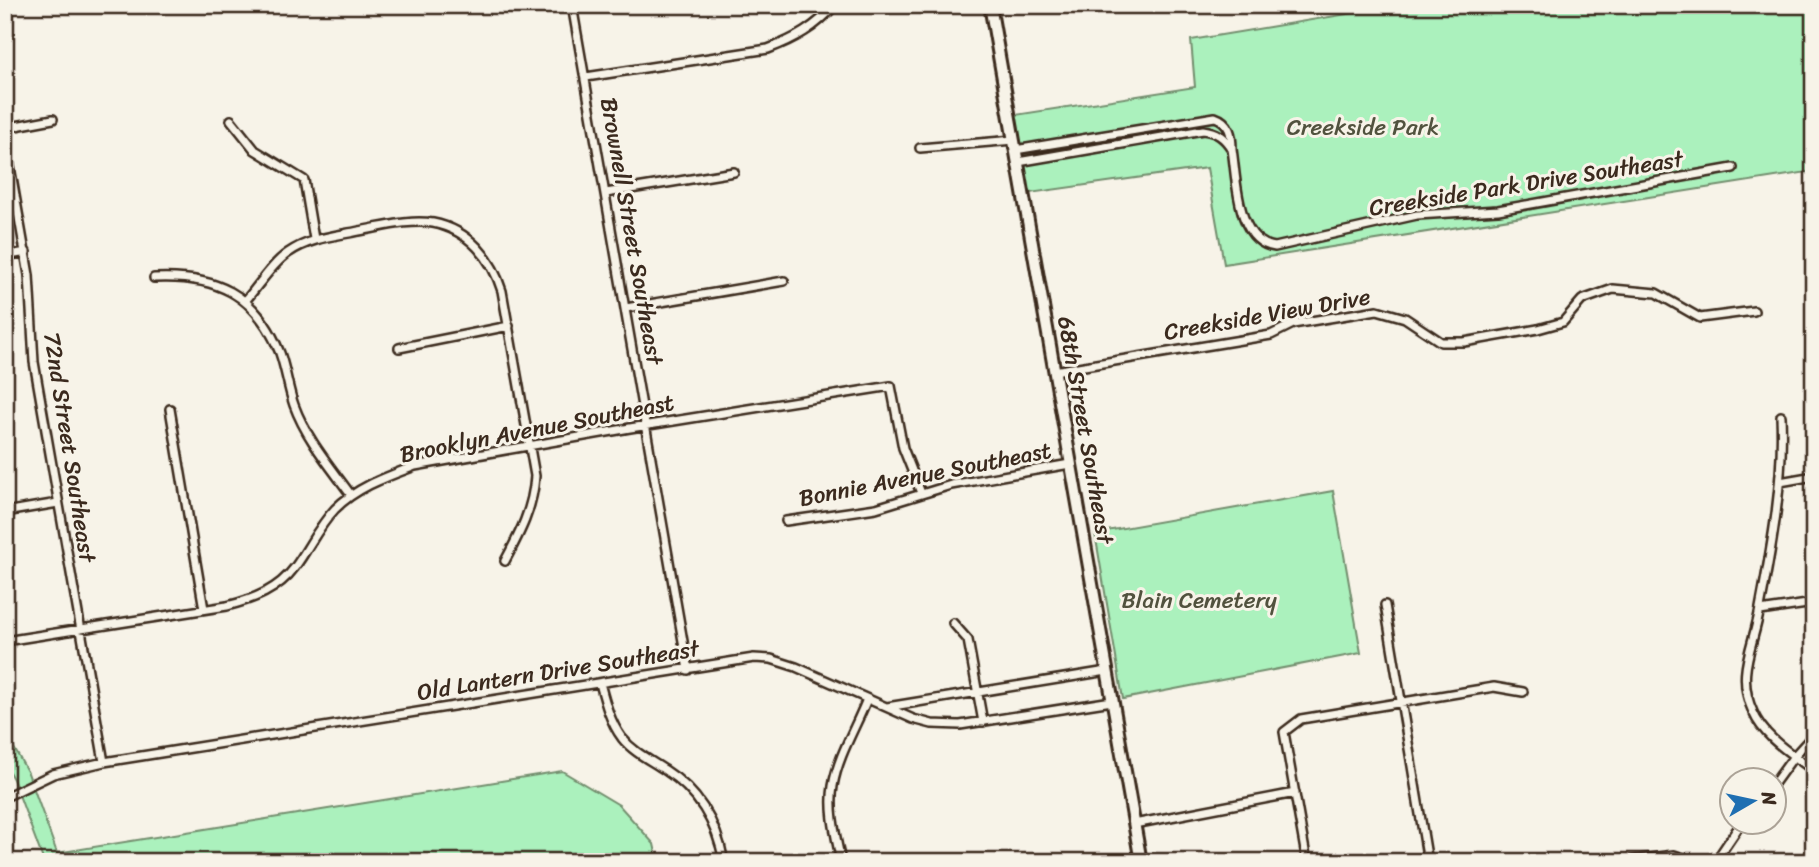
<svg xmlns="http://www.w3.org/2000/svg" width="1819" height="867" font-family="Sriracha,sans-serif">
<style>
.green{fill:#abf1bd;stroke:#738e6e;stroke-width:2}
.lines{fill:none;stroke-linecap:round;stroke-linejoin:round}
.minor-casing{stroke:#3b2a1e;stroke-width:12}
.secondary-casing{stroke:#3b2a1e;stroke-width:16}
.minor{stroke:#f7f3e8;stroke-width:7}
.secondary{stroke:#f7f3e8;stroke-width:10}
.labels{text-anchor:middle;stroke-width:6;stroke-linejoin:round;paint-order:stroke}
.park-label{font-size:23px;fill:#51523e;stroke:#f7f3e8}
.street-label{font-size:23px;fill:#3b2a1e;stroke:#f7f3e8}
</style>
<rect width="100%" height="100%" fill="#f7f3e8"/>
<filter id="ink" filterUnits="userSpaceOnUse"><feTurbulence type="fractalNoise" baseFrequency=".0143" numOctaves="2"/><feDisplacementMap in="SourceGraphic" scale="14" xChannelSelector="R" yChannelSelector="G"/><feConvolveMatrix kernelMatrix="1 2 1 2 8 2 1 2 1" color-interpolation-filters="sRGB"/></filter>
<g filter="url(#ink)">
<!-- green -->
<path class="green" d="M1401,5H1814V171L1224,264L1207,168L1023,194L1009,116L1195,87L1191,40Z
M1333,491L1361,653L1123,699L1095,533Z
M5,732L28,773L57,853L562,771L619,805L654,844L658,862H44L13,779L5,765Z"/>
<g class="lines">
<defs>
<path id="minor" d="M572,5L688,670
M586,77L768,49C795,39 816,27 835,5
M231,120L255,150L304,180L314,239
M5,128L53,119
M5,138L29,275L34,362L104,762
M920,148L1014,140
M1015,150L1215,117C1230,122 1232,135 1232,149C1237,180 1236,242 1275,247L1417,215L1498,210L1733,168
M1018,162L1203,130C1217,132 1224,137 1231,148
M606,193L734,172
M5,256L26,252
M154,278C215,275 256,293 280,353C286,370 288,388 294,405C306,438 330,466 351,495
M246,300C259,285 272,264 288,253C309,238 335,236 359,231C382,227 410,219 433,223C469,230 492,258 502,291L535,476C533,508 520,533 505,561
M626,308L784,281
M399,348L509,326
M1054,371L1271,335L1293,324L1377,310L1405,318L1441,342H1464L1538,329L1563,322L1582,300L1613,289L1656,293L1700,318L1754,311
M170,409L204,609
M1781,416C1784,480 1772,545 1760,608C1754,646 1735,673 1753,712C1764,738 1792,754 1814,771
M1780,482L1814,476
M5,512L58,503
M786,521L876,508L951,485L1070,464
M1385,605L1428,862
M1760,611L1814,603
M953,623L968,640L983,722
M5,641L227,606C254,599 278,590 295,567C309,548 318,527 335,509C357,487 386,477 415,466L630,428L891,386L903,448L921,493
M600,683C605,702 610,722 622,738C633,752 650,760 665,770C698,791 717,823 724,862
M887,707L1107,671
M1773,785L1794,756L1814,734
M5,797L53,774L104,762L754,658L771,659L796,667L913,719L932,724L960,725L1112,701
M1134,824L1295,793
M841,862C836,837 829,811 833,786C838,756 856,727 867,699
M1307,862L1284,732L1301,719L1494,687L1523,692
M1616,862L1674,855L1695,862
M1715,862L1742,822"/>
<path id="secondary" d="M990,5L1141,862"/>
</defs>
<!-- minor casing -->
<use href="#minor" class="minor-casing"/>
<!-- secondary casing -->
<use href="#secondary" class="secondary-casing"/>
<!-- minor -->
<use href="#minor" class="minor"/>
<!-- secondary -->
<use href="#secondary" class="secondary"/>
</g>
</g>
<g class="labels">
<!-- park labels -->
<g class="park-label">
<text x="1363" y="135">Creekside Park</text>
<text x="1199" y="608">Blain Cemetery</text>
</g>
<!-- street labels -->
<g class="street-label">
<text transform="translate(1526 183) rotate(-9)" y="8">Creekside Park Drive Southeast</text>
<text transform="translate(632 231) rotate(80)" y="8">Brownell Street Southeast</text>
<text transform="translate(1267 314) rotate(-10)" y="8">Creekside View Drive</text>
<text transform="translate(537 428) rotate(-11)" y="8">Brooklyn Avenue Southeast</text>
<text transform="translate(1086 430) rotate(80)" y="8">68th Street Southeast</text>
<text transform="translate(70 447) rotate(81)" y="8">72nd Street Southeast</text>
<text transform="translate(925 474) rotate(-11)" y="8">Bonnie Avenue Southeast</text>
<text transform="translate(558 670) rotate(-9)" y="8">Old Lantern Drive Southeast</text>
</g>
</g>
<!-- margin -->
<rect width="1819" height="867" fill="none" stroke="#f7f3e8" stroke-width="28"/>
<rect x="14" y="14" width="1791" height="839" fill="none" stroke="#3b2a1e" stroke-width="2.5" filter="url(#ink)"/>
<!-- north arrow -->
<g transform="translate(1753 801) rotate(81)"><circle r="33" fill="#f7f3e8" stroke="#aca397" stroke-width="2"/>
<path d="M0-5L12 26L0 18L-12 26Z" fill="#1f6fb2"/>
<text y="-10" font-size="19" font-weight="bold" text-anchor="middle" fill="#3b2a1e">N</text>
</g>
</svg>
